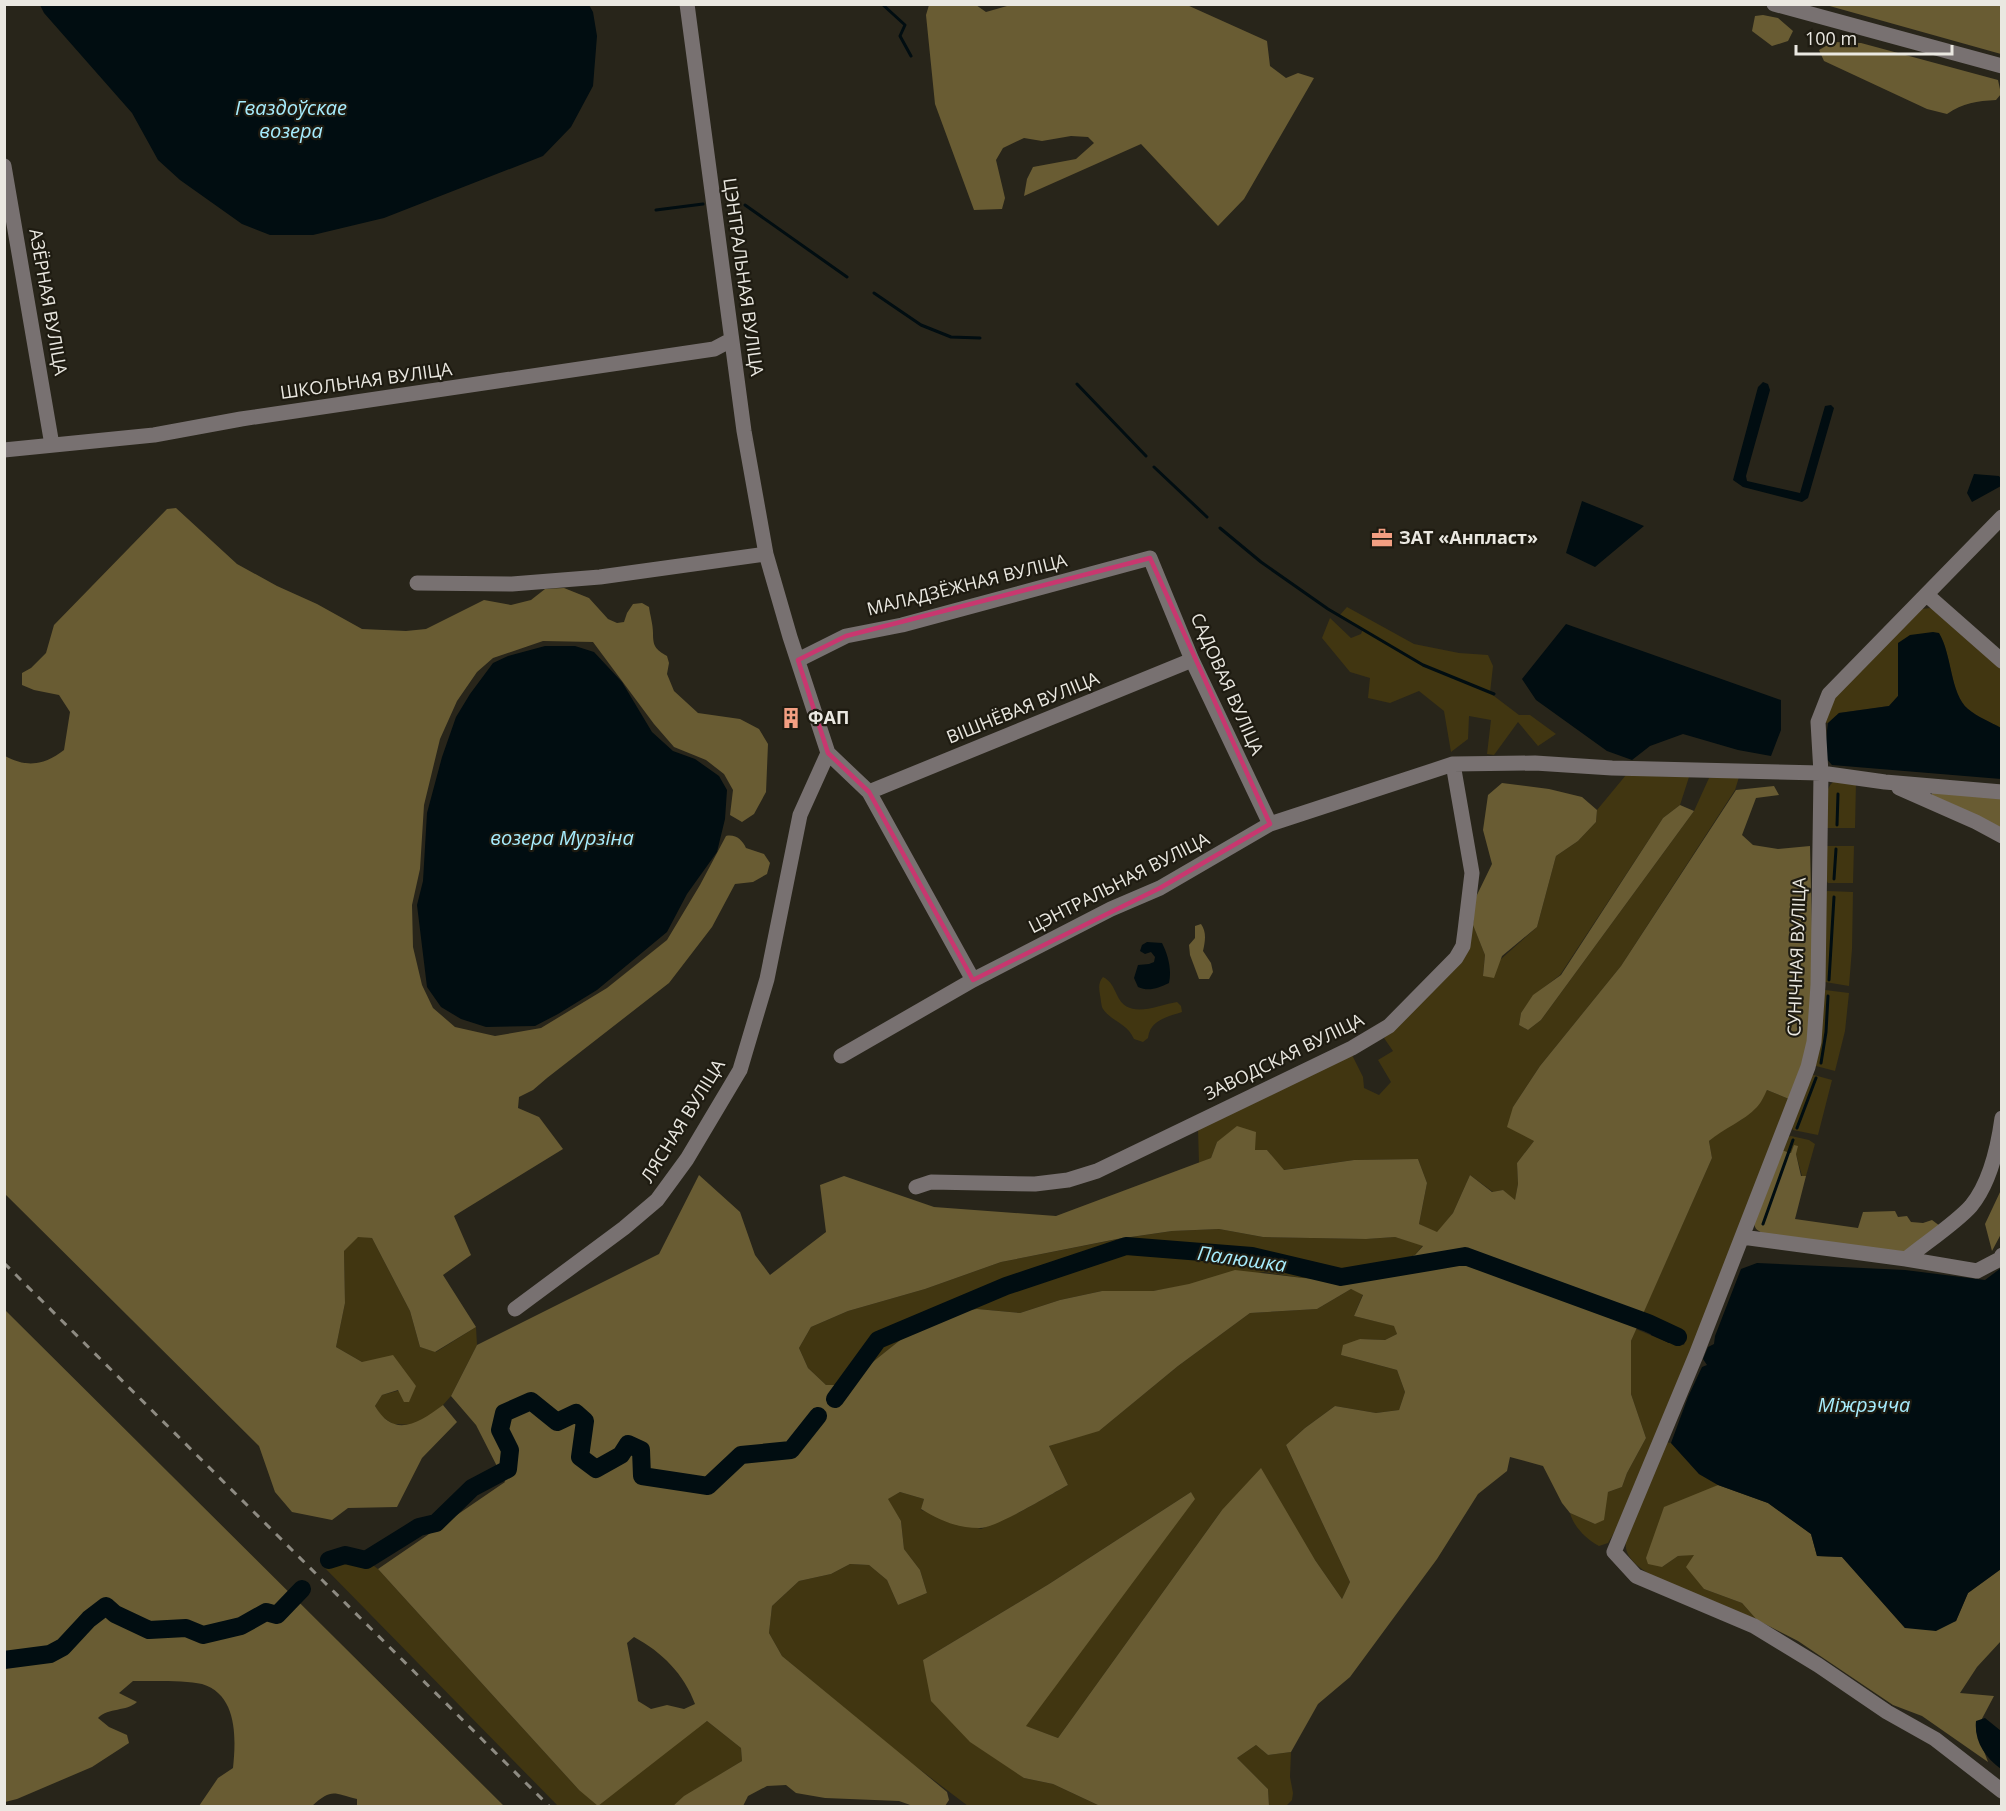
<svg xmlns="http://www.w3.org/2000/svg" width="2006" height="1811" font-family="'Open Sans',sans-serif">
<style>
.green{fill:#413611}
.forest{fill:#695c33;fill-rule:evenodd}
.water{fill:#010d11}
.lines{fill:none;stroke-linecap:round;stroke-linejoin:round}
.stream{stroke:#010d11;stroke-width:3}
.river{stroke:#010d11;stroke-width:18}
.minor{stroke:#787171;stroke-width:15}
.rail{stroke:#8e8b82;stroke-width:3;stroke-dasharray:8 8;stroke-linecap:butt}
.marked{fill:none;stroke:#c8376f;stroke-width:4.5;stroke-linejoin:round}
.labels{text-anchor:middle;stroke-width:4.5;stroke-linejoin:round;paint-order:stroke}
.street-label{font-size:18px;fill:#eae8e1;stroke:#1e1b11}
.poi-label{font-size:18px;font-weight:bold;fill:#eae8e1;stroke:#1e1b11;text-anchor:start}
.water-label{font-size:20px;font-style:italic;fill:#a7ecfd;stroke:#1e1b11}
</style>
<rect width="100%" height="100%" fill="#28251a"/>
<!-- green -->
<path class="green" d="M1347,607L1414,644L1459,653L1488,655L1493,666L1490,693L1519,715H1530L1556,734L1538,746L1518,722L1494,755L1487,754L1491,720L1469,716L1468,739L1451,752L1444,711L1419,691L1390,703L1368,698L1370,678L1350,672L1322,638L1330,618L1351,638L1361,634L1363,629L1339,616Z
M1931,608L2001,668V728C1991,722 1977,717 1968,709C1950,694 1952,654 1939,634L1898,643V696L1889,706L1839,713L1828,723L1823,722L1834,698L1921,609Z
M1626,775L1689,777L1680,805L1663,818L1560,975L1534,995L1521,1013L1519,1025L1528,1030L1541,1020L1694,811L1709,778L1739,777L1735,790L1621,966L1540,1066L1513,1107L1534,1141L1517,1163L1518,1184L1515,1201L1503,1190L1493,1192L1470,1175L1453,1213L1437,1233L1419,1224L1427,1183L1418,1159L1354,1160L1283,1170L1267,1150H1255L1217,1142L1211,1158L1199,1163L1198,1129L1352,1055L1363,1077L1364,1088L1379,1095L1391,1082L1378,1060L1393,1051L1384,1038L1392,1031L1473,925L1485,955L1483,975L1537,927L1556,856L1578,841L1596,822L1597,810Z
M1833,782H1856L1855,828H1826C1826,814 1822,792 1833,782Z
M1825,846H1854L1853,883H1828L1825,879Z
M1827,891L1853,892L1852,949L1849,986L1825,982V894Z
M1103,977C1111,981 1113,987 1117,995C1128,1020 1155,1006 1177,1002L1181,1006L1182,1012C1167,1017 1150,1020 1148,1038L1143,1042L1134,1039C1127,1023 1112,1022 1103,1009C1101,1006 1101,999 1100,995C1099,988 1098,983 1103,977Z
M1825,990L1849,993L1845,1031L1835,1071L1816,1066L1814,1062Z
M1814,1075L1832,1080L1818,1135L1793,1130L1791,1126L1810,1076Z
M1767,1090L1789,1099L1692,1351L1619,1524L1608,1543L1599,1546C1586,1539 1574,1527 1570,1513L1595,1524L1608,1492L1622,1487L1627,1473L1646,1438L1631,1394V1341L1636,1329L1669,1343L1676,1342L1684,1345L1687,1335L1680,1332L1676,1328L1642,1315L1712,1158L1709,1141L1722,1129L1741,1120Z
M1791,1136L1809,1140L1815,1144L1806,1176H1802L1796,1154L1781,1150L1786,1137Z
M1219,1229L1263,1237L1366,1239L1395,1237L1423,1245L1415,1255L1373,1272L1347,1280L1303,1278L1264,1272L1153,1291H1102L1060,1300L1020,1313L977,1309L941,1313L909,1333L844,1385H826L808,1368L799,1348L811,1327L848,1311L925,1289L1001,1262L1118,1239L1172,1231Z
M358,1236L372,1238L410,1311L420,1347L436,1352L476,1327L477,1345L451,1396L443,1405L428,1417L413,1425L393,1424L381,1416L375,1406L382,1395L416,1386L362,1362L336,1347L345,1303L344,1251Z
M1351,1289L1363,1294L1354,1316L1395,1326L1397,1334L1385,1340L1360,1339L1341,1355L1397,1370L1405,1392L1399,1410L1376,1413L1335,1406L1305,1428L1286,1445L1350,1582L1342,1599L1315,1560L1222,1510L1058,1738L1025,1726L1194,1499L1191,1492L1049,1584L923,1660L1024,1778L1053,1784L1100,1806H968L902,1756L782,1656L769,1633L772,1606L799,1581L831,1574L850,1564L869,1565L887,1580L898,1605L927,1593L920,1570L904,1549L901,1521L887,1499L900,1492L924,1499L921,1510L981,1529L1020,1512L1068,1485L1049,1446L1100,1430L1178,1366L1250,1313L1317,1309Z
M1665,1442L1671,1443L1699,1474L1718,1485L1708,1490L1662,1567L1678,1556L1695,1554L1704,1589L1742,1603L1757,1620C1728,1608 1649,1582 1632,1560C1626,1553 1625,1547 1626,1538Z
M345,1555L366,1560L378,1569L579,1790L707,1721L741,1748L742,1761L685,1796L673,1806H558L323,1566L329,1560Z
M1256,1745L1268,1755L1291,1752L1290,1777L1293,1793L1292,1800L1286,1806H1269L1268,1789L1237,1758Z"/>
<!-- forest -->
<path class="forest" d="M929,5H976L986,12L1014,4L1187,5L1267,41L1270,66L1286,78L1298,73L1314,78L1244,199L1218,226L1141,144L1024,196L1027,179L1033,167L1076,159L1094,143L1088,137L1071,136L1042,141L1024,138L1003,148L996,160L1005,198L1002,209L974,210L935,104L926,15Z
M1826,5H2001V54Z
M1763,15L1778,18L1793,31L1788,41L1772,46L1752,31L1755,16Z
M1833,42L1861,43L1998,80L2001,94L1996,100C1977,101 1963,103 1947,114L1927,109L1824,61L1819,50Z
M176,508L237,564L277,586L317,604L362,629L406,631L426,629L484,600L511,605L531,600L545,589L564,588L589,598L608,619L617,623L624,622L627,613L633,604L642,603L649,607C650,615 653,624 653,633C653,646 655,649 667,656L669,663L667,674L674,691L698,713L740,719L759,729L768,744L766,792L754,814L742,822L730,815L733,790L724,774L706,760L674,747L654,724L593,642L543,641L493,658L477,672L457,701L440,739L424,805L420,869L412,905L413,947L422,985L433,1008L455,1027L495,1036L541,1028L607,988L667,940L700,885L726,836C736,834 742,840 746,848L764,854L770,863L767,874L753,882L735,884L712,927L669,983L547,1078L533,1090L519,1097L518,1108L539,1117L563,1149L454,1216L471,1255L443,1275L476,1327L435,1352L420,1347L410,1311L372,1238L358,1237L344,1251L345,1303L336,1347L362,1362L393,1355L416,1386L409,1402H404L398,1390L382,1395L375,1406C394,1439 419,1423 443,1405L457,1422L422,1458L397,1507L348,1508L332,1520L292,1512L275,1492L259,1446L5,1194V756C27,768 45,765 64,750L70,712L59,695L34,690L22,685V673L31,668L46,653L54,625L167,509Z
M1502,783L1549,789L1582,797L1597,810L1596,822L1578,841L1556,856L1537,927L1502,956L1494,978L1483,976L1485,955L1473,925L1475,899L1492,864L1483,830L1488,795Z
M1774,786L1779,795L1756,798L1742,835L1753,845L1778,849L1810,846L1813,973L1806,1055L1789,1099L1767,1090C1764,1096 1761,1103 1757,1107C1744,1121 1724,1128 1709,1141L1712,1158L1631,1341V1394L1646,1438L1627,1473L1622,1487L1608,1492L1604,1520L1595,1524L1570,1513L1562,1503L1543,1466L1510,1457L1507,1471L1478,1494L1437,1559L1350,1677L1318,1704L1291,1752L1268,1755L1256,1745L1237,1758L1268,1789L1269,1806H1100L1053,1784L1024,1778L970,1742L931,1701L923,1660L1049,1584L1191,1492L1195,1499L1026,1726L1058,1738L1222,1510L1261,1468L1315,1560L1342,1599L1350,1582L1286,1445L1305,1428L1335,1406L1376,1413L1399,1410L1405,1392L1397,1370L1341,1355L1343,1345L1360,1339L1385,1340L1397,1334L1394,1326L1354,1316L1363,1295L1351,1289L1317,1309L1250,1313L1178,1366L1099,1431L1049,1446L1068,1485C1051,1494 995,1529 979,1528C957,1528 939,1520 921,1509L924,1499L900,1492L888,1499L901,1521L904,1549L920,1570L927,1593L898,1605L887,1580L869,1565L850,1564L831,1574L799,1581L772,1606L769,1633L782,1656L947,1792L949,1800L945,1806H913L899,1801L825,1798L796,1793L786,1785L767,1786L748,1796L743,1806H673L684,1796L742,1761L741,1748L707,1721L598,1806L579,1790L378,1569L505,1482L476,1425L451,1396L477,1345L659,1254L699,1175L740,1212L755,1255L770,1275L826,1232L820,1185L844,1176L934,1207L1056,1216L1211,1158L1217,1142L1237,1126L1256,1132L1255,1150H1267L1284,1170L1354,1160L1418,1159L1427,1183L1419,1224L1437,1232L1453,1213L1470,1175L1492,1192L1503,1190L1515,1200L1518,1184L1517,1163L1534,1141L1507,1127L1513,1107L1540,1066L1621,966L1736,790ZM1219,1229L1263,1237L1366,1239L1395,1237L1423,1246L1415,1255L1373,1272L1347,1280L1303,1278L1235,1270L1189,1284L1153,1291H1102L1060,1300L1020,1313L977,1309L941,1313L909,1333L844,1385H826L808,1368L799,1348L811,1327L848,1311L925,1289L1001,1262L1117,1239L1172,1231ZM634,1637C662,1652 684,1674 695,1704L684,1709L667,1705L651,1709L638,1701L627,1643Z
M1933,791L2001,798V830L1931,796Z
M1680,805L1694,811L1541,1020L1528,1030L1519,1025L1521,1013L1533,995L1561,975L1663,818Z
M1201,924C1207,933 1205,941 1203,951L1211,963L1213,972L1209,979H1199L1190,955L1189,945L1195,938V926Z
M1794,1145L1798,1146L1796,1154L1801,1176H1806L1795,1219L1858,1228L1863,1212L1895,1211L1898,1217L1907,1216L1911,1222L1923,1223L1932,1220L1940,1226L1913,1247L1899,1254L1763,1233C1756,1230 1754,1228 1754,1220L1781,1150L1791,1153Z
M2001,1190V1234L1992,1251L1985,1224Z
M4,1309L503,1805L504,1806H357V1799C333,1793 332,1788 312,1806H199L218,1778L233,1768C236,1739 238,1695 202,1684C186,1680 151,1681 133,1681L119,1693L137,1702C126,1712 109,1707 98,1718L109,1727L127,1735L129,1743L92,1767L17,1799L5,1802Z
M1718,1485L1768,1503L1811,1534L1817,1556L1842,1557L1905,1628L1956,1621L1968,1593L2001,1569V1641L1977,1667L1960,1693L1994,1696L1976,1730L1988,1762L1922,1716L1893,1705L1798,1641L1757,1620L1742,1603L1704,1589L1686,1567L1694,1555L1678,1556L1662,1567L1648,1564L1646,1558L1664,1507Z"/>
<!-- water -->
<path class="water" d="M40,5H589L593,12L597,36L593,86L571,127L543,156L384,218L313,235H270L242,224L180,180L158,160L132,113L44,13Z
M1763,382L1768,384L1770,390L1746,476L1747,481L1800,493L1825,406L1831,405L1834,408L1808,498L1802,502L1743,487L1733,480L1758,387Z
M1974,474L1999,476L2001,479V486L1972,502L1967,493Z
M1582,501L1644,526L1595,567L1566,553Z
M1566,624L1781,700V730L1771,756L1738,750L1683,734L1650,746L1632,760L1607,751L1536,700L1522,679Z
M1933,632L1939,633C1952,654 1950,694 1968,709C1977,717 1991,722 2001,728V779L1832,765L1824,756L1828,723L1839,713L1889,706L1898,696V643L1910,635Z
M545,646H575L594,652L622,682L652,732L673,751L695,759L719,776L727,790L725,819L717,852L687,894L667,932L597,990L558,1014L535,1026L486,1027L461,1019L441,1007L427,987L417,905L423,881L427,813L442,757L456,717L470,694L493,663L508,656Z
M1147,942L1162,943C1168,955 1172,969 1169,983C1158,988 1149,992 1138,987L1134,978L1138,965L1149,964L1154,962L1155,957L1151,952L1145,954L1140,951L1142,945Z
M1757,1263L1905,1270L1985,1280L2001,1268V1569L1968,1593L1956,1621L1936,1631L1905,1628L1842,1557L1817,1556L1811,1534L1768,1503L1718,1485L1699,1474L1671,1443L1688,1397L1702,1367L1707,1365L1703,1359L1708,1347L1714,1344L1715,1336L1741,1269Z
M1658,1320L1677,1328L1680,1332L1676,1342L1669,1343L1651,1335L1648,1323Z
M1985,1718L2001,1731V1769C1985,1757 1974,1741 1976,1721Z"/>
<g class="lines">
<!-- stream -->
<path class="stream" d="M882,4L905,25L900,36L911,56
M745,205L847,277
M656,210L703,204
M874,293L921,325L951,337L980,338
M1077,384L1146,456
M1154,467L1207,517
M1220,528L1261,562L1328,609L1423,665L1494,694
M1837,825L1838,794
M1834,879L1836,849
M1829,980L1834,897
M1821,1063L1826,1032L1828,996
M1797,1128L1816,1078
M1763,1224L1793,1140"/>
<!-- river -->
<path class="river" d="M835,1399L878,1340L1006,1286L1126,1246L1252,1256L1341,1277L1465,1256L1648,1323L1678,1337
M329,1560L345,1555L366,1560L419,1527L436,1523L472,1488L508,1469L510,1450L500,1430L504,1413L531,1401L557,1422L576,1413L585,1421L580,1457L596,1469L621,1455L628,1444L641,1450L642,1476L708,1486L741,1455L791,1450L818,1416
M4,1660L50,1654L63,1647L89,1619L106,1606L115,1614L149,1630L186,1628L203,1635L241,1626L266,1612L277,1615L302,1589"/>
<!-- minor -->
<path class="minor" d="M687,4L744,431L766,554L790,637L828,753L869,792L973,980L1111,909L1160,888L1270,824L1453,764L1535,763L1612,768L1821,773L1885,782L2002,792
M1774,4L2002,66
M4,166L52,445
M4,450L154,435L241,419L714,349L731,340
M2002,517L1829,694L1818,722L1821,773L1818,985L1814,1042L1808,1067L1696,1355L1614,1552L1636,1576L1754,1626L1818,1665L1887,1712L1935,1739L2002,1791
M417,583L512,584L600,577L766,554
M1927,595L2002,661
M798,660L846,636L902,625L1150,558L1192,660L1270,824
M1899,788L1976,822L2002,836
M869,792L1192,660
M841,1056L973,980
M916,1187L931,1182L1035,1184L1068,1180L1097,1171L1352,1048L1389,1026L1456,958L1463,946L1465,931L1472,873L1453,764
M1742,1237L1906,1259C1924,1244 1956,1223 1971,1206C1990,1183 1998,1147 2002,1118
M1906,1259L1977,1271L2000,1259L2002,1255
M515,1309L624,1228L657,1200L687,1159L740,1070L767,979L800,815L828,753"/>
<!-- rail -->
<path class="rail" d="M4,1263L549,1806"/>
</g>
<!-- marked area -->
<path class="marked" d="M1150,558L1270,824L1160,888L973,980L869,792L828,753L798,660L846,636Z"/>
<!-- icons -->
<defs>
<symbol id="office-bare" viewBox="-9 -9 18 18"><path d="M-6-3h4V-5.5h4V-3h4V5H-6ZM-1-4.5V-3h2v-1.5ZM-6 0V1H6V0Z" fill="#f39f82" stroke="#1e1b11" stroke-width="2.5" paint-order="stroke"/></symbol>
<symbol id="building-bare" viewBox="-9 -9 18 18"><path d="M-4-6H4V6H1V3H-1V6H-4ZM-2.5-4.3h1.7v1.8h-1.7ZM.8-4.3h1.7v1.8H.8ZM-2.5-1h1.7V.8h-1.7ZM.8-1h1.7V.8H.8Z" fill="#f39f82" stroke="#1e1b11" stroke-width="2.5" paint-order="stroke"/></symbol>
</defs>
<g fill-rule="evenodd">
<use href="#office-bare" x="1367" y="523" width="30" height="30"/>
<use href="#building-bare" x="776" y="703" width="30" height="30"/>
</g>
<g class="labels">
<!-- street labels -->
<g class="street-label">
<text transform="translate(743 277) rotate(82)" y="6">ЦЭНТРАЛЬНАЯ ВУЛІЦА</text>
<text transform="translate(48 302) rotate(80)" y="6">АЗЁРНАЯ ВУЛІЦА</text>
<text transform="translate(366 381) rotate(-8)" y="6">ШКОЛЬНАЯ ВУЛІЦА</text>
<text transform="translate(967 585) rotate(-14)" y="6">МАЛАДЗЁЖНАЯ ВУЛІЦА</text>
<text transform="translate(1227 684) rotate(66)" y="6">САДОВАЯ ВУЛІЦА</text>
<text transform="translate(1023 708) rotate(-22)" y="6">ВІШНЁВАЯ ВУЛІЦА</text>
<text transform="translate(1119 883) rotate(-27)" y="6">ЦЭНТРАЛЬНАЯ ВУЛІЦА</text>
<text transform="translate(1797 957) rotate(-88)" y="6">СУНІЧНАЯ ВУЛІЦА</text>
<text transform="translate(1284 1057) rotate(-26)" y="6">ЗАВОДСКАЯ ВУЛІЦА</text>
<text transform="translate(683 1121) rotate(-58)" y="6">ЛЯСНАЯ ВУЛІЦА</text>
</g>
<!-- poi labels -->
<g class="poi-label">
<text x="1399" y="544">ЗАТ «Анпласт»</text>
<text x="808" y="724">ФАП</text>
</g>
<!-- water labels -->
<g class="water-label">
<text x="291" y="115">Гваздоўскае<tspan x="291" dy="23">возера</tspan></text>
<text x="562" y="845">возера Мурзіна</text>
<text transform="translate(1242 1259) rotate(8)" y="7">Палюшка</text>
<text x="1864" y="1412">Міжрэчча</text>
</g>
</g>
<!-- border -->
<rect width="2006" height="1811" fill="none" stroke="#eae8e1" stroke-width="12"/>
<!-- scale -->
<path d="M1796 45v9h156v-9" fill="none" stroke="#eae8e1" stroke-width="3"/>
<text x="1805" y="45" font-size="18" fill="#eae8e1" stroke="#1e1b11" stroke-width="4.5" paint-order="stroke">100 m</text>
</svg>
